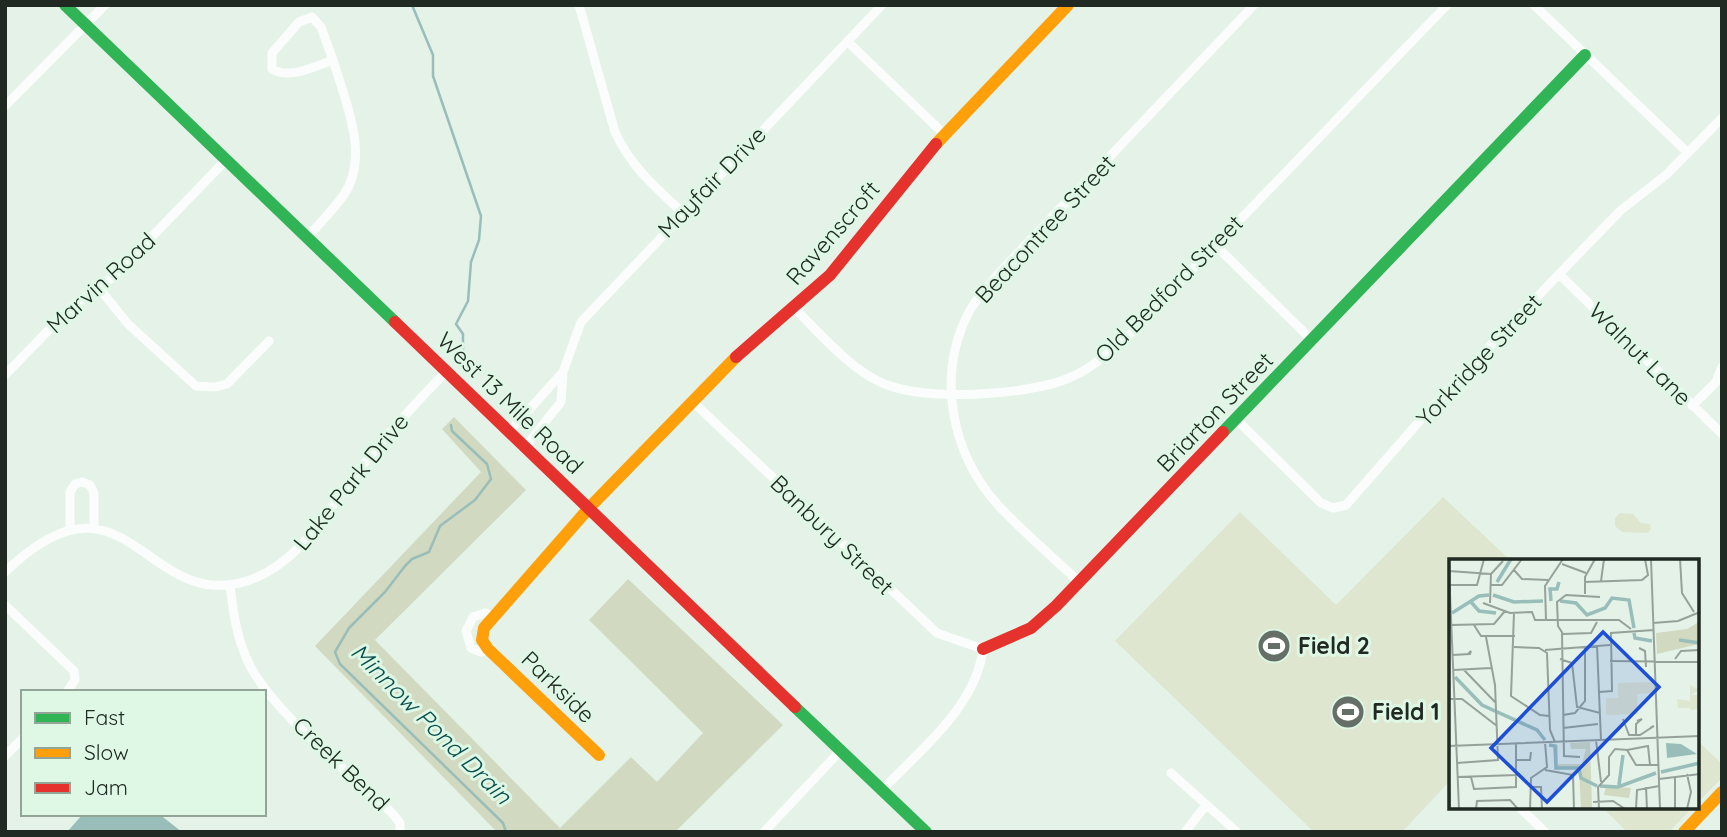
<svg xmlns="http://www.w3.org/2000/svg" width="1727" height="837" font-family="Quicksand,sans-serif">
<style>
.green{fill:#dee6cf}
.forest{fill:#d1dac1}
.water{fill:#99beba}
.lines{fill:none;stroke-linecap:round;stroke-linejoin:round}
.stream{stroke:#99beba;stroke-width:2.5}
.street{stroke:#fbfdfc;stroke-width:9}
.fast{stroke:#30b455;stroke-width:12}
.slow{stroke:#ff9f0a;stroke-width:12}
.jam{stroke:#e5322d;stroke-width:12}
.labels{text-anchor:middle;stroke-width:6;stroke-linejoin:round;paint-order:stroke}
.street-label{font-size:23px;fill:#202922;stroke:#def8e5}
.poi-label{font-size:23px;font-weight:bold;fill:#202922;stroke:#def8e5;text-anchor:start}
.water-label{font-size:24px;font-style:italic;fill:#064e4d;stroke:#def8e5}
.inset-river{fill:none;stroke:#99beba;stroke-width:3.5}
.inset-road{fill:none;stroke:#96a299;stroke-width:2}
.view{fill:#1d4ed8;fill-opacity:0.15;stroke:#1d4ed8;stroke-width:3.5}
.inset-edge{fill:none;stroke:#202922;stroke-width:3.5}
</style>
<rect width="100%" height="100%" fill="#e4f2e8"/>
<!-- green -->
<path class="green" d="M1443,497L1510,560H1450V781L1402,832H1314L1115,641L1240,512L1336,605Z
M1620,513L1633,514L1641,523L1650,524L1651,529L1648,533L1622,532L1615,526V518Z
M1697,740L1722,764V778L1697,803Z
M1602,807H1693L1669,832H1627Z"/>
<!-- forest -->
<path class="forest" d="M454,417L526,490L375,640L560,828L631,757L657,782L703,733L589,620L628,579L783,725L675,832H497L315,646L481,472L442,429Z"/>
<!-- water -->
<path class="water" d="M83,814H159L182,832H67Z"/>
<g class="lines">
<!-- stream -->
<path class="stream" d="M412,5L433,55V76L481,216L479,240L471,262L468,301L456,324L463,334V354
M451,425L452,431L487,464L491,479L475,500L440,526L429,552L412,559L405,566L385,592L349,628L335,652L340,664L503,823L506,832"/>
<!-- street -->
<path class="street" d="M579,5L615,132C631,167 656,188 683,213
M1534,5L1688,153
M312,17L321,27L333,60C316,66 289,80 272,69V53L299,22Z
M848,42L944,134
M5,106L105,5
M307,238C319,224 332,211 343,196C371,157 345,101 333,60
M1215,245L1313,341
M1559,274L1722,434
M98,287L128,324L196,386L215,387L227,384L269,341
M795,309C821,334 847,366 880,382C922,402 1026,396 1069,378C1091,369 1108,353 1126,338L1447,5
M5,375L71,307L113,277L226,160
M692,401L937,633L983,649C976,707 920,750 882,790
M1692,406L1716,382L1722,367
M1237,420L1321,503L1333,508L1346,505L1431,408L1559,274L1621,210L1666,175L1722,118
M509,432L563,372
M525,447L561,402L563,372L581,322L882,5
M70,530V492L75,484L82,482L90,485L94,493V529
M5,572C126,455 144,613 247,581C302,563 327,509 361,467C388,434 416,402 446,372
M1079,582C1053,557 1023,532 998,505C951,453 936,375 969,312C976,298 989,286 998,274L1254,5
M230,585C233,610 236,634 246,657C266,707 351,774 392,813L400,823V832
M5,605L74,671L75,680L67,692
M488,649L481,652L471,648L466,631L473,617L485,613L493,616
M5,756L23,738
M1171,773L1237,832
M1519,807L1545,832
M764,832L841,750
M1185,832L1206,805"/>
<!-- fast -->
<path class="fast" d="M65,5L395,322
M1223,432L1585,55
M795,707L926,832"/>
<!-- slow -->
<path class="slow" d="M936,144L1068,5
M599,755L488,649L482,640L484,628L589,508L736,357
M1684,832L1722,792"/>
<!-- jam -->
<path class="jam" d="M395,322L795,707
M736,357L830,275L936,144
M983,649L1031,628L1056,606L1223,432"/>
</g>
<!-- icons -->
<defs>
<symbol id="stadium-disc" viewBox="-11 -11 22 22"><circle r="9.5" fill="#656f67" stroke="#def8e5"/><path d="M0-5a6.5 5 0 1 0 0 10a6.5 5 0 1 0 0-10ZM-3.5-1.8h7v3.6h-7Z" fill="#fff"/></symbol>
</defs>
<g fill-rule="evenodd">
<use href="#stadium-disc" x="1255" y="627" width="38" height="38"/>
<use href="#stadium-disc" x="1329" y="693" width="38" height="38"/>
</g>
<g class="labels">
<!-- street labels -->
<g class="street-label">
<text transform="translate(712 182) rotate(-46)" y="8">Mayfair Drive</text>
<text transform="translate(1045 229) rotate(-47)" y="8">Beacontree Street</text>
<text transform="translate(833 233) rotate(-49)" y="8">Ravenscroft</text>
<text transform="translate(101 283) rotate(-42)" y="8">Marvin Road</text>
<text transform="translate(1169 289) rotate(-45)" y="8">Old Bedford Street</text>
<text transform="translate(1640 354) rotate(45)" y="8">Walnut Lane</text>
<text transform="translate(1479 360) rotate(-47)" y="8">Yorkridge Street</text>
<text transform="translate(510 403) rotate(44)" y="8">West 13 Mile Road</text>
<text transform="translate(1215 412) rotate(-46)" y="8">Briarton Street</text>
<text transform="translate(351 482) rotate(-51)" y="8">Lake Park Drive</text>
<text transform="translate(832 535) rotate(44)" y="8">Banbury Street</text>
<text transform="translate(558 687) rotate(44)" y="8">Parkside</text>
<text transform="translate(341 764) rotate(44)" y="8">Creek Bend</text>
</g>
<!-- poi labels -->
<g class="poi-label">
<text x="1298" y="654">Field 2</text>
<text x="1372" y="720">Field 1</text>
</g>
<!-- water labels -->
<g class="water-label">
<text transform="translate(431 724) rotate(45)" y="8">Minnow Pond Drain</text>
</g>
</g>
<!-- overview -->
<g transform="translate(1449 559)">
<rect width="250" height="250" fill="#e4f2e8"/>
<path d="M205,123L206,134L188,135L189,155L157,156V139H169V124ZM241,126L250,131L242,136H249L250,150L241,151L240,145V149H229L228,140L241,142Z" fill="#dee6cf"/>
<path d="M250,63V85L208,95L207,74L238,70ZM141,183L143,250H132L130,210H106L105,188L99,186H109V205H133L137,190H122L121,184ZM157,227L182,229L180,239L155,236Z" fill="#d1dac1"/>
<path d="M217,184L232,185L248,195L218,199Z" fill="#99beba"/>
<path class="inset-river" d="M48,23L62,0M44,36L65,43L94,42M102,42L101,30H108L110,23M111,42L127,44L138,56L156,49L163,39L180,41L185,69M22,43L30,52L47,54M3,54L30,37L40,36M185,74L186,79L203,82M230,81L251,84M6,118L33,146L88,171L96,181M100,186L106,187L107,209H130L132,219L148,227M212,213L251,204M170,226L174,196M151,227L169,228L207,214"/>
<path class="inset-road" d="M202,0L211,250M231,0L233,34L245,53M113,5L137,14M0,11L10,250M65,11L73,20L99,21M0,12L42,15M152,22L155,0M135,23L193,21L199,16L196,0M0,26H28L35,0M42,26H53L73,0M136,35V18L146,0M34,44L61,54L83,53L86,61H170L182,70M41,44L42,15L54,2M65,54L62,137L91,156L100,157M97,61L96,27L114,0M148,63L142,74L114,75L109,67L108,43L117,36L151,38M204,64L229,62L251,53M2,66L45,65L56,52M25,66L32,77H66M113,74L115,197L131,198M148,86L152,181M65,88L90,89L98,94L101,171L106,183M190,89L196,92L197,108M96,91L161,86M3,96L21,95L22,92L19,95M111,100L123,104L128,148L151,154M226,100L232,92L251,91M161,102L251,103M4,111L42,109M15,111L46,143M150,133L163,132L162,74L205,71M0,140H13L48,167M114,156L126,154L136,142V87M174,160L180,176H191L205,167L201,169M114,169L149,165M187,176V165L193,160L188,162M147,181L152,223M0,187L251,177M178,191L199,187L201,206M68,201H81L82,193M8,204L49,201L46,126L37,78M96,211L124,216L125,250M8,218L68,216M22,218L25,230L67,228V184M210,220L251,215M0,221L1,250M81,228H92L93,250M197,228L198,250M144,243L164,242L176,250M27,250L28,242L61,241L69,250M81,250L82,219L98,208L96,183M150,250L149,228L160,216V198L166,190L178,191L187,206H210M187,250L188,231L210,227M226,250V218M238,250L242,233L238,215"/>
<path class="view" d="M154,73L210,128L98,243L42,189Z"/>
<rect width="250" height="250" class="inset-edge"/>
</g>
<!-- border -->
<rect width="1727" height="837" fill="none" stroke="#202922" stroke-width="14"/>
<!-- legend -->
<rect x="21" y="690" width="245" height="126" fill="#def8e5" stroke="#92a597" stroke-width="2"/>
<rect x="35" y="713" width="35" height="10" fill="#30b455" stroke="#92a597" stroke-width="2"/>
<text x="84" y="725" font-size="21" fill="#202922">Fast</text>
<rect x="35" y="748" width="35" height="10" fill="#ff9f0a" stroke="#92a597" stroke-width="2"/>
<text x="84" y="760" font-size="21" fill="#202922">Slow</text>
<rect x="35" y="783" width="35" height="10" fill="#e5322d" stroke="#92a597" stroke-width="2"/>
<text x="84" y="795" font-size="21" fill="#202922">Jam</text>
</svg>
